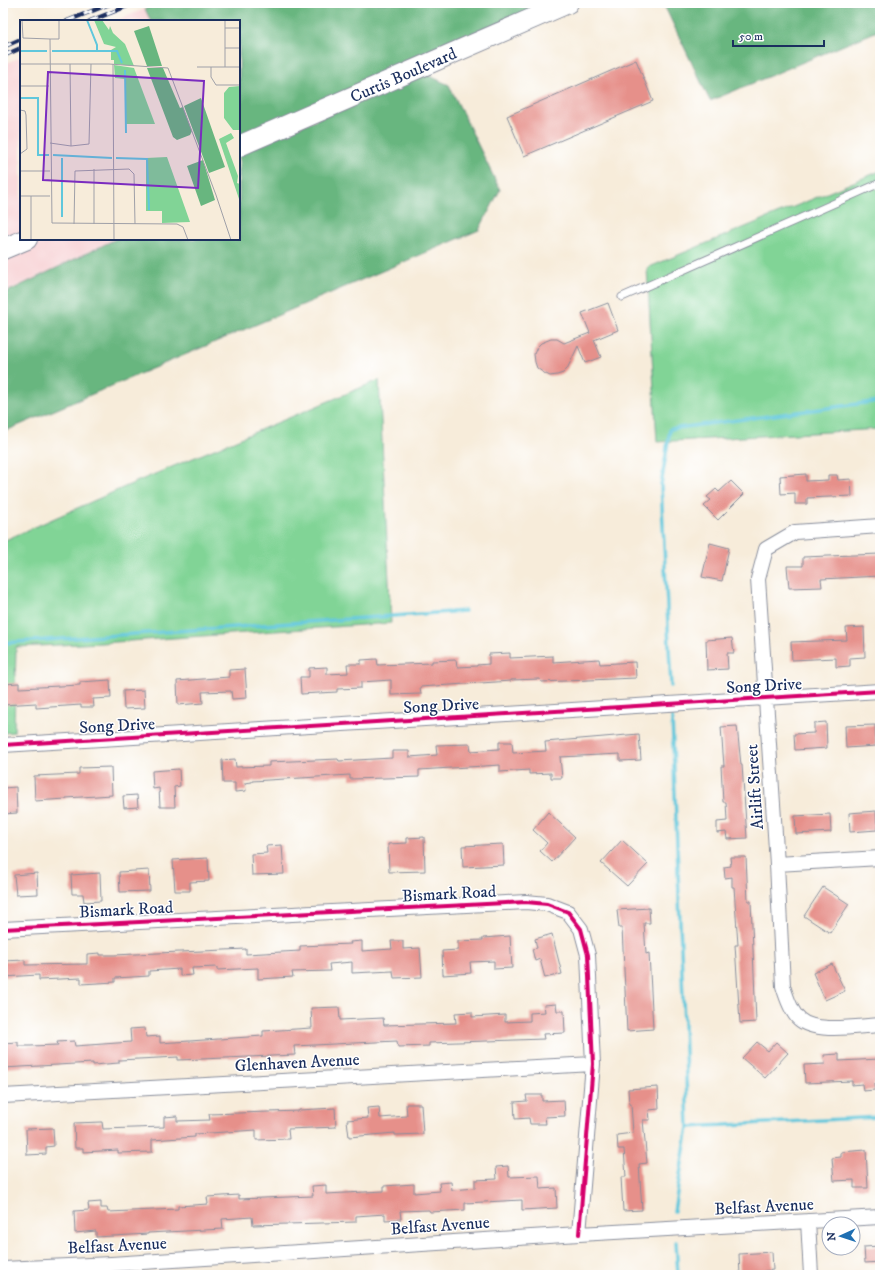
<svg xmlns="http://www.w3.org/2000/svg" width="883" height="1278" font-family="'IM FELL DW Pica',serif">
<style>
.built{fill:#f7cfd2}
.green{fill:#81d496;stroke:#4e827a}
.forest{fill:#68b67f;stroke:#42726e}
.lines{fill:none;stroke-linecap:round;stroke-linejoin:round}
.stream{stroke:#60c7dc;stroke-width:3.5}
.building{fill:#e6908a}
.lane-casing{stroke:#898e9c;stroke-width:9}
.street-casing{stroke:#898e9c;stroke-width:16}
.secondary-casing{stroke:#898e9c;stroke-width:22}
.lane{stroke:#fff;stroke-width:7}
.street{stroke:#fff;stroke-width:14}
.secondary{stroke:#fff;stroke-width:20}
.rail-casing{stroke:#1b2f5e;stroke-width:4.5}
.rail{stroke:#fff;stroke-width:3;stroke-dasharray:9;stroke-linecap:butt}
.cycleway-casing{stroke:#fff;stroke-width:6}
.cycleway{stroke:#d6006c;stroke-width:4}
.labels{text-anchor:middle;stroke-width:3;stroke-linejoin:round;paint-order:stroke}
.street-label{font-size:17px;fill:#1b2f5e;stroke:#fff}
.inset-river{fill:none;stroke:#60c7dc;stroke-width:2}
.inset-road{fill:none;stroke:#9fa0a8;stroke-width:1}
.view{fill:#7b2cbf;fill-opacity:0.15;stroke:#7b2cbf;stroke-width:2}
.inset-edge{fill:none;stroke:#1b2f5e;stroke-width:2}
</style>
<rect width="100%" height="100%" fill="#fff"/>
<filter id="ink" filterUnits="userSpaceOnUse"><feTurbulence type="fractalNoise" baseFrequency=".025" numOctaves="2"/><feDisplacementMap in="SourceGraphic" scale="8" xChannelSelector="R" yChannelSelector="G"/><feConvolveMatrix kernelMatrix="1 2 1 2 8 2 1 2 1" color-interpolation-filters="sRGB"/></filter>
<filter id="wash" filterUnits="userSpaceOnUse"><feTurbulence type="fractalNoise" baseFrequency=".012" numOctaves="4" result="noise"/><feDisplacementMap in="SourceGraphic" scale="16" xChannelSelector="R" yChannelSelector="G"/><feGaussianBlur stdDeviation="0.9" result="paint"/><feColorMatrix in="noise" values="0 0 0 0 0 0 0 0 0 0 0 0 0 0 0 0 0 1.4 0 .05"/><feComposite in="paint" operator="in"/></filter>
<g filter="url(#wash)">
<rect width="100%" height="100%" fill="#f7ecda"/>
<!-- built -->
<path class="built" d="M145,9L151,21H115Z
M21,57V235L3,243V64Z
M43,239H116L3,294V256Z"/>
<!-- green -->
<path class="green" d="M880,171V429L657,442L647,268Z
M379,380L391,623L101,643L16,647L14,732L3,733V541L136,482Z"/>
<!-- forest -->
<path class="forest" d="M161,3H552L239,139V21H151L145,9Z
M663,3H880V30L710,101Z
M423,73L449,85L500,190L479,230L3,432V294L116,239H239V153Z"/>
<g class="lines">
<!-- stream -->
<path class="stream" d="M3,643L465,611
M671,686L661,485L670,429L880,401
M672,717L688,1127L674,1211
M688,1127L880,1117
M676,1242L678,1275"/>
</g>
<g id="blocks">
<!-- building -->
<path class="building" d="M636,60L653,101L524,156L507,116Z
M608,303L618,330L594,340L601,357L585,363L578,346L567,369L563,373L557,375L550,376L544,373L537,368L535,362L534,354L537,347L541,343L551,339H557L564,343L590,333L582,313Z
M806,474V481L828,480V475H837L838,480L851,479L852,496L807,498V504H795V493L781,494L780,476Z
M731,481L744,494L718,520L704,506L711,500L707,497L716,489L719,492Z
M710,543L729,548L722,581L702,577Z
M880,554V576L821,579L822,587L789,588L787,566H803V557Z
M864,627L865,657L850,658V666L836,667V658L792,660L791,642L847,640L846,628Z
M732,638L734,653H727L728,669L707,670L706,640Z
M510,653V658L553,656V662L599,659L600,664L635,662L636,678L541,682L540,679L511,680V681L420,687L421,694L391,695V680L361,682V688L337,689V692L301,694L300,677H309V668L327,667V674L348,673L347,664H361V660L377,659L378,665L432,663V661L456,660L457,667L477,666V665L489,664V654Z
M245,669L247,698L232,699L231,691L202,692L203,703L178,705L177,681L229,677V670Z
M110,680L111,698L93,699L94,707H81V705L36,708V703L3,705V684L19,683V688L80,685V682Z
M144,690L145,708L124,709L123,691Z
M826,722L827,748L795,750L794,734L814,733V723Z
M875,725L876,746L846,748L845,726Z
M737,726L741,765H742L747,838L727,839L726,832L717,833V822L727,821L726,802H723L721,766H724L721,727Z
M639,734L641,760L620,761V754L560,757L562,778H551V773L529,774V770L500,772V765L419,770V777L350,779V775L252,781V782L245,783L246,791L235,792V783H223L222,760L235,759L236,767L269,766V762L338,759L339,761L392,758V751H409V757L437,755L436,745L470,744L471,751L499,749V742H512L513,753L546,751L545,742Z
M111,767L112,795L66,798V799L35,801L34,776L79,774V768Z
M179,769L180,786L174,787L175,807H160L159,788L153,789L152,771Z
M16,787L17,813L3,814V788Z
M137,795L138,807L124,808L123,796Z
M876,811L877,830L850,832L849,813Z
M548,812L575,837L552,862L540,851L547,843L533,830Z
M830,814L831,832L796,834L795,816Z
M424,837L425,871L389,872L388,844L407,843V838Z
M622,840L648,864L627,886L601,863Z
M503,844L504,865L463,867L462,846Z
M282,845L284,874L252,875L251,854L267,853L266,846Z
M730,857H746L748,901H751L756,1022L740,1023L735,945H738L734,887H732V877L725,878L724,867L731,866Z
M208,858L209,881L190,882V891H175L173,860Z
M149,870L150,891L120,892L119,872Z
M37,873L38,894L16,895L14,875Z
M100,873L101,901L84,902L83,894H72L71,875Z
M823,887L849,904L830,933L804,916Z
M649,908L650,923H644L646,954L649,953L653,1029L627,1031L622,928H619L617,910Z
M552,934L562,974L545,978L540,959L535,961L532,949L537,948L535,939Z
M510,936L512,968L494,969V961L470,962L471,973L443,975L442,951L458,950V941L483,940V938Z
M362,941V951L392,949L391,941H403V949L420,948L422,977L394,978L393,971L352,973V962L329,964L330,971L292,972L293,977L258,979V968L217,970V967L192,968L193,975L180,976V969L149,971V976L115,978V982L81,984V978L39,980V975L3,977V961L25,960V965L87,964V954L100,953V955H114L246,949V954L300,951V946L351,944L350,942Z
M832,964L845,991L825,1000L813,973Z
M556,1004L557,1011H564L565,1033L543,1034L544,1039L429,1043V1046L398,1047L397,1041L354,1043L294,1046L295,1055L178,1060V1057L119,1060V1063L93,1065V1063L3,1068V1043L18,1042V1046H30L58,1045L57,1042L74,1041L75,1046L131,1042L130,1029L145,1028L146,1037L160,1036V1043L263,1036V1031L312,1028L311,1008L339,1007L340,1020L383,1018L384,1025L456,1023L455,1013L472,1012V1017L505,1015V1022L530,1021V1013L545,1012L544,1005Z
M757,1042L768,1051L776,1042L788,1053L765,1078L742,1058Z
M839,1054V1061L880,1059V1083L874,1084L875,1090L863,1091L862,1084L852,1085V1081L805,1083L804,1065L825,1064L824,1055Z
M658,1087L659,1109L649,1110L650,1120H643L647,1163L639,1164L642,1210L623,1211L621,1177H626L624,1149H618L617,1135L633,1133L631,1104H629L628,1089Z
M526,1095H542V1101L564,1100L565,1116L545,1117L546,1124H530L529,1118L515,1119L514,1102L527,1101Z
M406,1104H421L423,1134L395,1135V1133L349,1137L347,1120L368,1118L367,1108L379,1107L380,1118L407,1116Z
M335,1108L336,1127L288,1129L289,1139L256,1140V1130L195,1134V1137L152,1140V1152L118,1153V1150L83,1152V1148H75L74,1123L102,1122L103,1129L164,1127V1117L177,1116V1121L210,1120L209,1114L299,1111V1110Z
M53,1128L54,1146L46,1147V1154L27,1155L26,1129Z
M866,1150L868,1188H854V1180L834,1181L832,1158L841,1157V1152Z
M508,1166L509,1177L539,1176L540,1189L556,1188L557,1208L522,1210V1200L465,1203V1210L430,1212L429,1210L400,1211L401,1219L385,1220V1214L356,1216V1222L253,1225L252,1217L222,1219L223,1229L148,1233V1234L96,1237V1231L75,1233L74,1211L89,1210L88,1203L101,1202V1208H107L108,1212L178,1209V1206L208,1204L207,1197L239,1195V1199L313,1196L312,1186L326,1185V1194L384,1191V1186L414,1184V1193L440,1191L439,1183L451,1182L452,1190L475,1188V1180L497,1179L496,1167Z
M880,1246V1262L865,1263L864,1247Z
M772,1252L773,1270L764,1271V1275H740L739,1254Z"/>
</g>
</g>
<g filter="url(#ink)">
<use href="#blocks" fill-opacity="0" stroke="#898e9c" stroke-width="1"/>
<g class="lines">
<defs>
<path id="lane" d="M622,297L880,183"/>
<path id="street" d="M880,526L795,532L766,549L758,579L777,864L783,986C786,996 791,1012 799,1019C815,1034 859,1026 880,1025
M3,745L880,691
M777,864L880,858
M3,929L526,902L547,904L568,912L581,929L588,955L593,1064L579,1234
M3,1096L593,1064
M808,1221L811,1275
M3,1269L111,1264L579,1234L880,1217"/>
<g id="secondary">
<path id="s1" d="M239,146L568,3"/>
<path d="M3,249L27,239"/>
</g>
</defs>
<!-- lane casing -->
<use href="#lane" class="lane-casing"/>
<!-- street casing -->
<use href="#street" class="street-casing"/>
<!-- secondary casing -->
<use href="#secondary" class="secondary-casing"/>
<!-- lane -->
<use href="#lane" class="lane"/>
<!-- street -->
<use href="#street" class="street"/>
<!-- secondary -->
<use href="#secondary" class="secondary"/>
<defs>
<path id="rail" d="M67,21L112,3
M90,21L135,3
M3,47L21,39
M3,56L21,48"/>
</defs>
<!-- rail casing -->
<use href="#rail" class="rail-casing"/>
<!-- rail -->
<use href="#rail" class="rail"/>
<defs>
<path id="cycleway" d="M3,745L880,691
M3,929L526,902L547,904L568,912L581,929L588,955L593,1064L579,1234"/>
</defs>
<!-- cycleway casing -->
<use href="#cycleway" class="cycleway-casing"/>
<!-- cycleway -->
<use href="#cycleway" class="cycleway"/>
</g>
</g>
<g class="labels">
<!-- street labels -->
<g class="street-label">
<text dy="6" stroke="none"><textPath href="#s1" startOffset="179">Curtis Boulevard</textPath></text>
<text transform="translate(764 685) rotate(-3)" y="6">Song Drive</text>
<text transform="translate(441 705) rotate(-3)" y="6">Song Drive</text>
<text transform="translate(117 725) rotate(-3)" y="6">Song Drive</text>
<text transform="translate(754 787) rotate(-94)" y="6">Airlift Street</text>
<text transform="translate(449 893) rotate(-3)" y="6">Bismark Road</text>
<text transform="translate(126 909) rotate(-3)" y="6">Bismark Road</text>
<text transform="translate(297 1062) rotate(-3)" y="6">Glenhaven Avenue</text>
<text transform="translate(764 1206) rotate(-3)" y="6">Belfast Avenue</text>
<text transform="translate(440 1225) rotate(-4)" y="6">Belfast Avenue</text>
<text transform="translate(117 1245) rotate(-3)" y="6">Belfast Avenue</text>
</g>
</g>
<!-- overview -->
<g transform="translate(20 20)">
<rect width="220" height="220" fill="#f7ecda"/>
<path d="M74,0H82L89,10L90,6L93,13L105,24L114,46L94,44V40H91V30L96,27L84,24ZM94,45L114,48L135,104H105V59L95,58ZM220,66V110H213L204,98V73L209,67ZM196,110L199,119L211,113L214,118L206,123L218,156L217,163L220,164V182ZM147,137L170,202L142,203V191H126V138Z" fill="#81d496"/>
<path d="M129,6L142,46H127L114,11ZM127,48H143L160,88L163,87L172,111L170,115L157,120L153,117ZM181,78L205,147L189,153L164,86ZM183,140L195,180L181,186L167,146Z" fill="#68b67f"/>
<path class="inset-river" d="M67,0L77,25V30M0,31H27M32,31H97L102,43M105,50L106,113M0,78H18V135H29M33,135L92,138M42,138V197M96,138L127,139L129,190"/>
<path class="inset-road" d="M2,0L3,18L30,19H39V0M205,0V47M205,8H220M30,19L32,203L157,204L163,207L168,220M205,28H220M0,44H89L148,48L196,175L211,220M50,44L51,126M93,44L94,220M177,47H220M191,47V57L196,65H220M0,66H29M0,90L5,91L6,95L7,129L0,134M30,123L51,126L69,124L71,44M74,149V204M0,151H30M0,176H30M11,176V220M54,204L55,151L109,149L114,154L115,204"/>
<path class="view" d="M28,52L184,61L178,168L23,160Z"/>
<rect width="220" height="220" class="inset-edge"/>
</g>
<!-- margin -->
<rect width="883" height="1278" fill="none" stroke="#fff" stroke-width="16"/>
<!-- north arrow -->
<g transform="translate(841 1236) rotate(267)"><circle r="19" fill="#ffffff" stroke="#a4acbf"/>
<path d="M0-3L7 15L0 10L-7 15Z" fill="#1f6fb2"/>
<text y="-6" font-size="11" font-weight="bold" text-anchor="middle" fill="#1b2f5e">N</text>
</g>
<!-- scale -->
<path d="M733 40v6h91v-6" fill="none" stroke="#1b2f5e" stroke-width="2"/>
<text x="739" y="40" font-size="12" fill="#1b2f5e" stroke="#ffffff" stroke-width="3" paint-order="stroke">50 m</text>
</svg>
